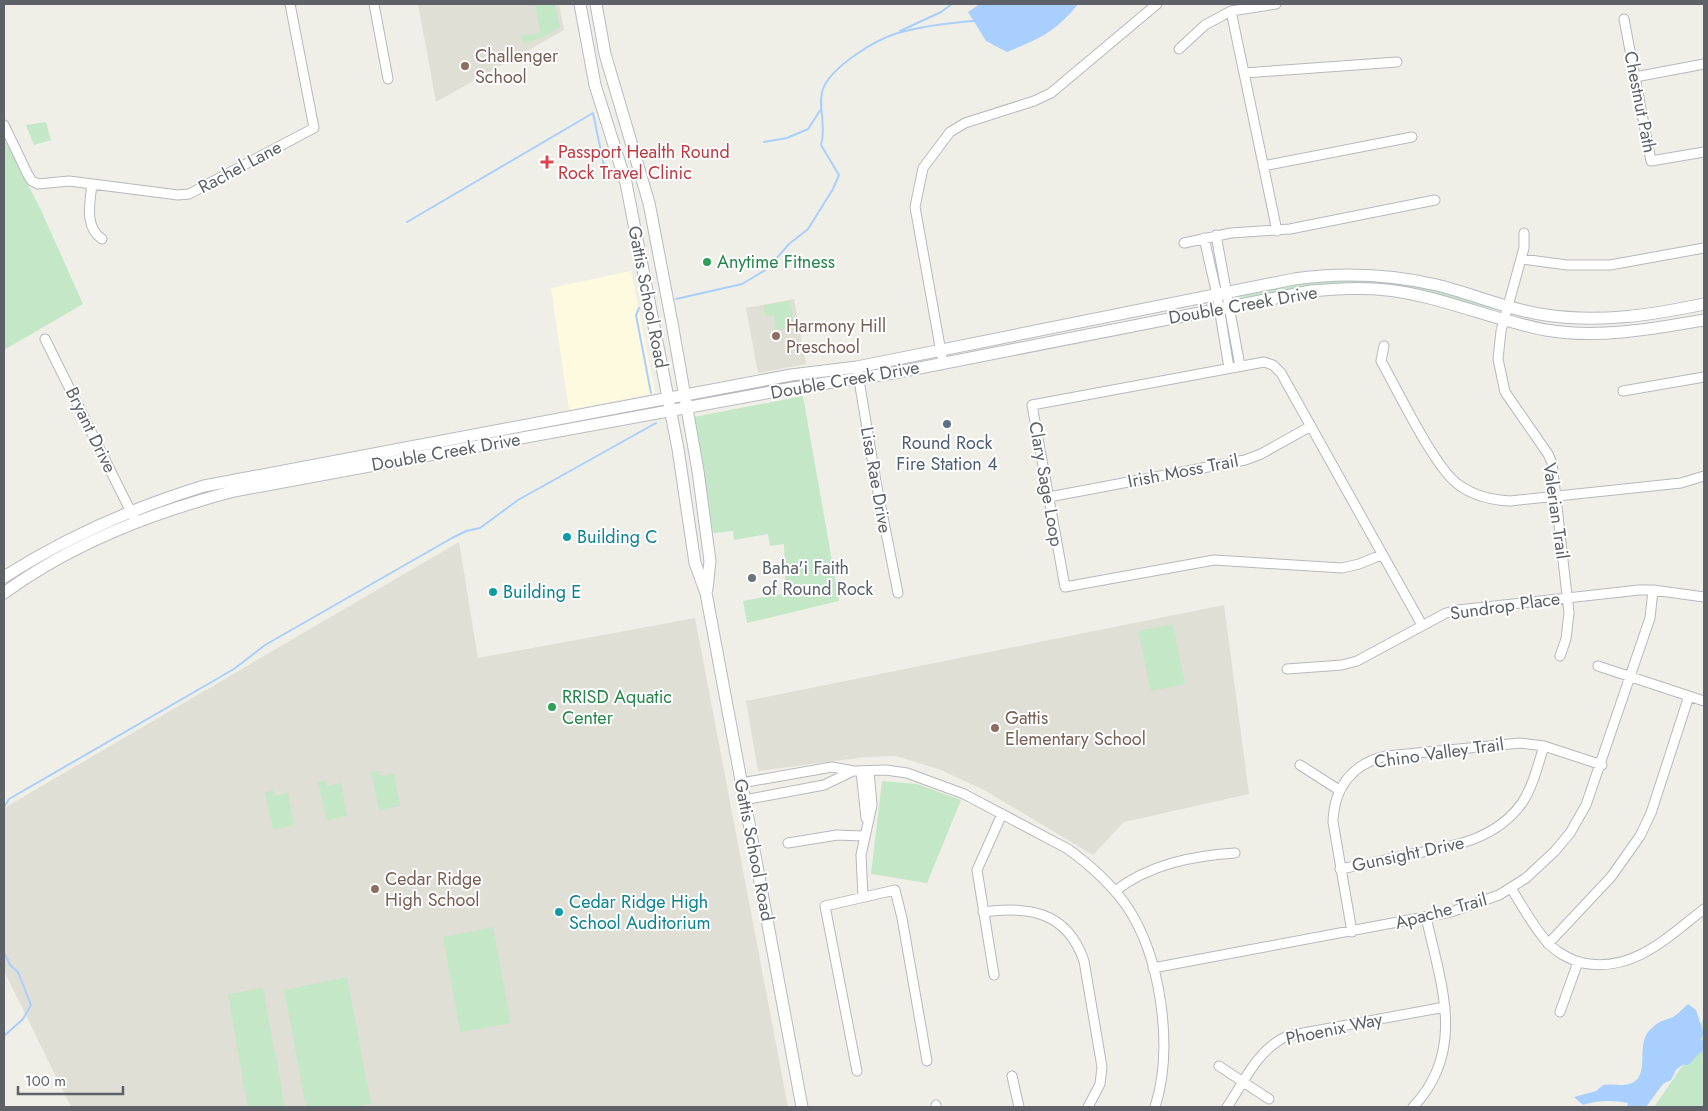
<svg xmlns="http://www.w3.org/2000/svg" width="1708" height="1111" font-family="Jost,sans-serif">
<style>
.commercial{fill:#fefadf}
.education{fill:#e0dfd5}
.green{fill:#c4e7c8}
.water{fill:#a9cffe}
.lines{fill:none;stroke-linecap:round;stroke-linejoin:round}
.stream{stroke:#a9cffe;stroke-width:2}
.river{stroke:#a9cffe;stroke-width:12}
.street-casing{stroke:#b7b8bd;stroke-width:11}
.secondary-casing{stroke:#b8bac0;stroke-width:13}
.street{stroke:#fff;stroke-width:9}
.secondary{stroke:#fff;stroke-width:11}
.education-dot{fill:#8d6e63;stroke:#fff;stroke-width:2}
.health-dot{fill:#e0444e;stroke:#fff;stroke-width:2}
.leisure-dot{fill:#2e9e5b;stroke:#fff;stroke-width:2}
.service-dot{fill:#5c6f8a;stroke:#fff;stroke-width:2}
.culture-dot{fill:#0f9aa8;stroke:#fff;stroke-width:2}
.worship-dot{fill:#6b7280;stroke:#fff;stroke-width:2}
.labels{text-anchor:middle;stroke-width:4;stroke-linejoin:round;paint-order:stroke}
.education-label{font-size:18px;fill:#785e54;stroke:#fff;text-anchor:start}
.street-label{font-size:18px;fill:#5e6167;stroke:#fff}
.health-label{font-size:18px;fill:#be3a42;stroke:#fff;text-anchor:start}
.leisure-label{font-size:18px;fill:#27864d;stroke:#fff;text-anchor:start}
.service-label{font-size:18px;fill:#4e5e75;stroke:#fff}
.culture-label{font-size:18px;fill:#0d838f;stroke:#fff;text-anchor:start}
.worship-label{font-size:18px;fill:#5b616d;stroke:#fff;text-anchor:start}
</style>
<rect width="100%" height="100%" fill="#f0efe7"/>
<!-- commercial -->
<path class="commercial" d="M631,271L655,393L569,410L551,288Z"/>
<!-- education -->
<path class="education" d="M418,4H559L564,30L436,102Z
M794,299L806,364L758,373L746,308Z
M459,542L478,658L695,618L788,1107H71L4,971V808Z
M1224,605L1249,794L1124,822L1093,855L986,791L941,770L896,756L866,757L758,771L746,701Z"/>
<!-- green -->
<path class="green" d="M535,4H555L560,28L541,38L524,43L521,35L540,33Z
M46,122L51,140L34,145L26,125Z
M4,139L41,210L83,304L4,350Z
M1346,278L1416,284L1500,308L1497,310L1431,294L1305,287L1245,299L1235,295L1284,284Z
M790,301L795,327L775,330L774,315L765,316L763,305Z
M803,396L839,601L747,623L743,601L786,593L784,544L770,546L768,534L734,540L733,531L713,533L694,417Z
M1173,624L1185,684L1151,691L1138,631Z
M379,771L380,776L394,773L400,806L379,810L371,772Z
M326,781L327,786L341,783L347,816L326,820L318,782Z
M882,781L917,784L961,800L927,883L871,874Z
M273,790L274,796L288,793L294,825L273,830L265,792Z
M493,927L511,1023L460,1032L443,937Z
M347,977L371,1104L355,1107H306L284,990Z
M263,988L285,1107H248L246,1098L228,994Z
M1704,1017V1107H1654L1683,1065Z"/>
<!-- water -->
<path class="water" d="M980,4H1078C1056,32 1039,39 1007,52L986,41L968,12Z
M1688,1004L1696,1010L1704,1034L1686,1062L1676,1070L1671,1080L1663,1084L1646,1107H1627L1628,1103C1613,1100 1597,1100 1583,1105L1574,1097L1596,1091L1603,1085C1610,1084 1616,1085 1622,1085C1654,1084 1635,1049 1648,1032C1658,1021 1660,1022 1673,1017C1678,1014 1683,1008 1688,1004Z"/>
<g class="lines">
<!-- stream -->
<path class="stream" d="M900,31L941,12L952,4
M764,142L787,138L808,129L821,109
M407,222L593,113L605,171H608
M676,299L742,284L767,269L789,244L808,229L833,189L839,175L821,145C827,125 817,104 823,89C831,67 876,39 898,33C922,26 948,23 973,21
M639,308L636,315L651,393
M4,807L9,799L234,669L265,645L452,538L466,531L480,528L518,500L656,423
M4,952L10,965L18,972L31,1005L23,1019L4,1036"/>
<!-- river -->
<path class="river" d="M1686,1059L1697,1047L1704,1046"/>
<defs>
<path id="street" d="M374,4L388,79
M1231,11L1276,4
M1624,19L1651,161L1704,152
M1179,49L1205,25L1231,11L1277,231
M1244,73L1397,62
M1635,77L1704,64
M4,125L28,175L32,181L38,184L69,181L178,195L189,194L314,128L290,4
M1263,166L1412,137
M92,184C90,202 84,227 102,239
M1524,233V248L1501,331L1498,359L1505,392L1548,454L1552,463L1569,613L1566,639L1560,656
M1216,235L1240,366
M1204,238L1217,295L1229,368
M1184,243L1231,233L1290,229L1435,200
M1522,259L1567,265H1610L1704,248
M45,339L136,522
M1384,346L1381,361C1397,389 1435,469 1459,485C1474,496 1491,500 1510,501L1681,483L1704,476
M943,363L915,207L923,168L950,132L965,123L1034,101L1051,93L1157,4
M858,374L876,482L898,593
M1623,391L1704,377
M1049,497L1245,460L1261,454L1311,426
M1381,555L1359,564L1342,568L1214,560L1065,587L1032,405L1264,362L1273,365L1281,373L1422,625
M1598,666L1704,701
M1287,669L1342,665L1357,661L1446,613L1458,610L1639,590H1653L1704,597
M1300,765L1339,790
M861,771L866,818
M741,783L832,767L854,771L886,770L907,773L964,794L1068,849C1090,865 1110,883 1126,905C1161,956 1174,1048 1155,1107
M744,800L824,785L853,771
M788,843L837,835L863,836
M1340,869C1362,865 1385,860 1407,855C1450,847 1495,841 1522,803C1533,786 1538,765 1544,746
M1511,888C1522,906 1533,926 1547,942C1556,952 1570,960 1583,963C1633,973 1668,937 1704,909
M1115,891C1150,864 1192,856 1235,853
M863,897L861,855L872,805L869,771
M983,912C1028,906 1067,911 1084,961L1102,1067L1100,1084L1088,1107
M1352,932L1333,822C1334,788 1352,763 1387,756L1520,743L1544,746L1602,765
M1548,944L1611,877L1640,836L1651,813L1689,696
M1153,968L1451,912L1499,895L1526,878L1555,851L1570,833L1586,805L1650,618L1653,590
M994,975L977,870L1002,814
M1560,1012L1578,962
M1219,1066L1269,1099
M857,1071L825,906L895,890L902,918L927,1061
M1012,1076L1019,1107
M936,1105V1107
M1227,1107C1245,1081 1256,1051 1287,1036L1445,1007
M1413,1107C1467,1050 1441,985 1426,917"/>
<path id="secondary" d="M580,4L595,85L626,183L678,449L695,563L706,593L802,1107
M596,4L605,54L649,203L672,323L698,471L710,561L707,589
M4,577C67,537 132,508 204,486L791,375L857,367L1294,279C1342,272 1389,274 1437,285C1473,294 1509,310 1546,315C1600,323 1652,315 1704,304
M4,593C73,543 151,513 234,491L793,388L894,373L1311,291C1336,289 1361,287 1387,290C1441,296 1492,320 1546,330C1598,339 1652,329 1704,320"/>
</defs>
<!-- street casing -->
<use href="#street" class="street-casing"/>
<!-- secondary casing -->
<use href="#secondary" class="secondary-casing"/>
<!-- street -->
<use href="#street" class="street"/>
<!-- secondary -->
<use href="#secondary" class="secondary"/>
</g>
<!-- markers -->
<g class="education-dot">
<circle cx="465" cy="66" r="5"/>
<circle cx="776" cy="336" r="5"/>
<circle cx="995" cy="728" r="5"/>
<circle cx="375" cy="889" r="5"/>
</g>
<path class="health-dot" d="M544.5 154.5h5v5h5v5h-5v5h-5v-5h-5v-5h5z"/>
<g class="leisure-dot">
<circle cx="707" cy="262" r="5"/>
<circle cx="552" cy="707" r="5"/>
</g>
<circle class="service-dot" cx="947" cy="424" r="5"/>
<g class="culture-dot">
<circle cx="567" cy="537" r="5"/>
<circle cx="493" cy="592" r="5"/>
<circle cx="559" cy="912" r="5"/>
</g>
<circle class="worship-dot" cx="752" cy="578" r="5"/>
<g class="labels">
<!-- education labels -->
<g class="education-label">
<text x="475" y="62">Challenger<tspan x="475" dy="21">School</tspan></text>
<text x="786" y="332">Harmony Hill<tspan x="786" dy="21">Preschool</tspan></text>
<text x="1005" y="724">Gattis<tspan x="1005" dy="21">Elementary School</tspan></text>
<text x="385" y="885">Cedar Ridge<tspan x="385" dy="21">High School</tspan></text>
</g>
<!-- street labels -->
<g class="street-label">
<text transform="translate(1640 102) rotate(79)" y="6">Chestnut Path</text>
<text transform="translate(240 167) rotate(-28)" y="6">Rachel Lane</text>
<text transform="translate(648 297) rotate(79)" y="6">Gattis School Road</text>
<text transform="translate(1243 305) rotate(-10)" y="6">Double Creek Drive</text>
<text transform="translate(845 380) rotate(-10)" y="6">Double Creek Drive</text>
<text transform="translate(91 430) rotate(64)" y="6">Bryant Drive</text>
<text transform="translate(446 452) rotate(-10)" y="6">Double Creek Drive</text>
<text transform="translate(1183 471) rotate(-11)" y="6">Irish Moss Trail</text>
<text transform="translate(876 480) rotate(80)" y="6">Lisa Rae Drive</text>
<text transform="translate(1046 484) rotate(80)" y="6">Clary Sage Loop</text>
<text transform="translate(1556 511) rotate(82)" y="6">Valerian Trail</text>
<text transform="translate(1505 606) rotate(-8)" y="6">Sundrop Place</text>
<text transform="translate(1439 753) rotate(-8)" y="6">Chino Valley Trail</text>
<text transform="translate(754 850) rotate(79)" y="6">Gattis School Road</text>
<text transform="translate(1408 854) rotate(-12)" y="6">Gunsight Drive</text>
<text transform="translate(1441 911) rotate(-15)" y="6">Apache Trail</text>
<text transform="translate(1334 1029) rotate(-12)" y="6">Phoenix Way</text>
</g>
<!-- health labels -->
<g class="health-label">
<text x="558" y="158">Passport Health Round<tspan x="558" dy="21">Rock Travel Clinic</tspan></text>
</g>
<!-- leisure labels -->
<g class="leisure-label">
<text x="717" y="268">Anytime Fitness</text>
<text x="562" y="703">RRISD Aquatic<tspan x="562" dy="21">Center</tspan></text>
</g>
<!-- service labels -->
<g class="service-label">
<text x="947" y="449">Round Rock<tspan x="947" dy="21">Fire Station 4</tspan></text>
</g>
<!-- culture labels -->
<g class="culture-label">
<text x="577" y="543">Building C</text>
<text x="503" y="598">Building E</text>
<text x="569" y="908">Cedar Ridge High<tspan x="569" dy="21">School Auditorium</tspan></text>
</g>
<!-- worship labels -->
<g class="worship-label">
<text x="762" y="574">Baha'i Faith<tspan x="762" dy="21">of Round Rock</tspan></text>
</g>
</g>
<!-- border -->
<rect width="1708" height="1111" fill="none" stroke="#5e6167" stroke-width="10"/>
<!-- scale -->
<path d="M18 1086v8h105v-8" fill="none" stroke="#5e6167" stroke-width="2.5"/>
<text x="25" y="1086" font-size="15" fill="#5e6167" stroke="#ffffff" stroke-width="4" paint-order="stroke">100 m</text>
</svg>
